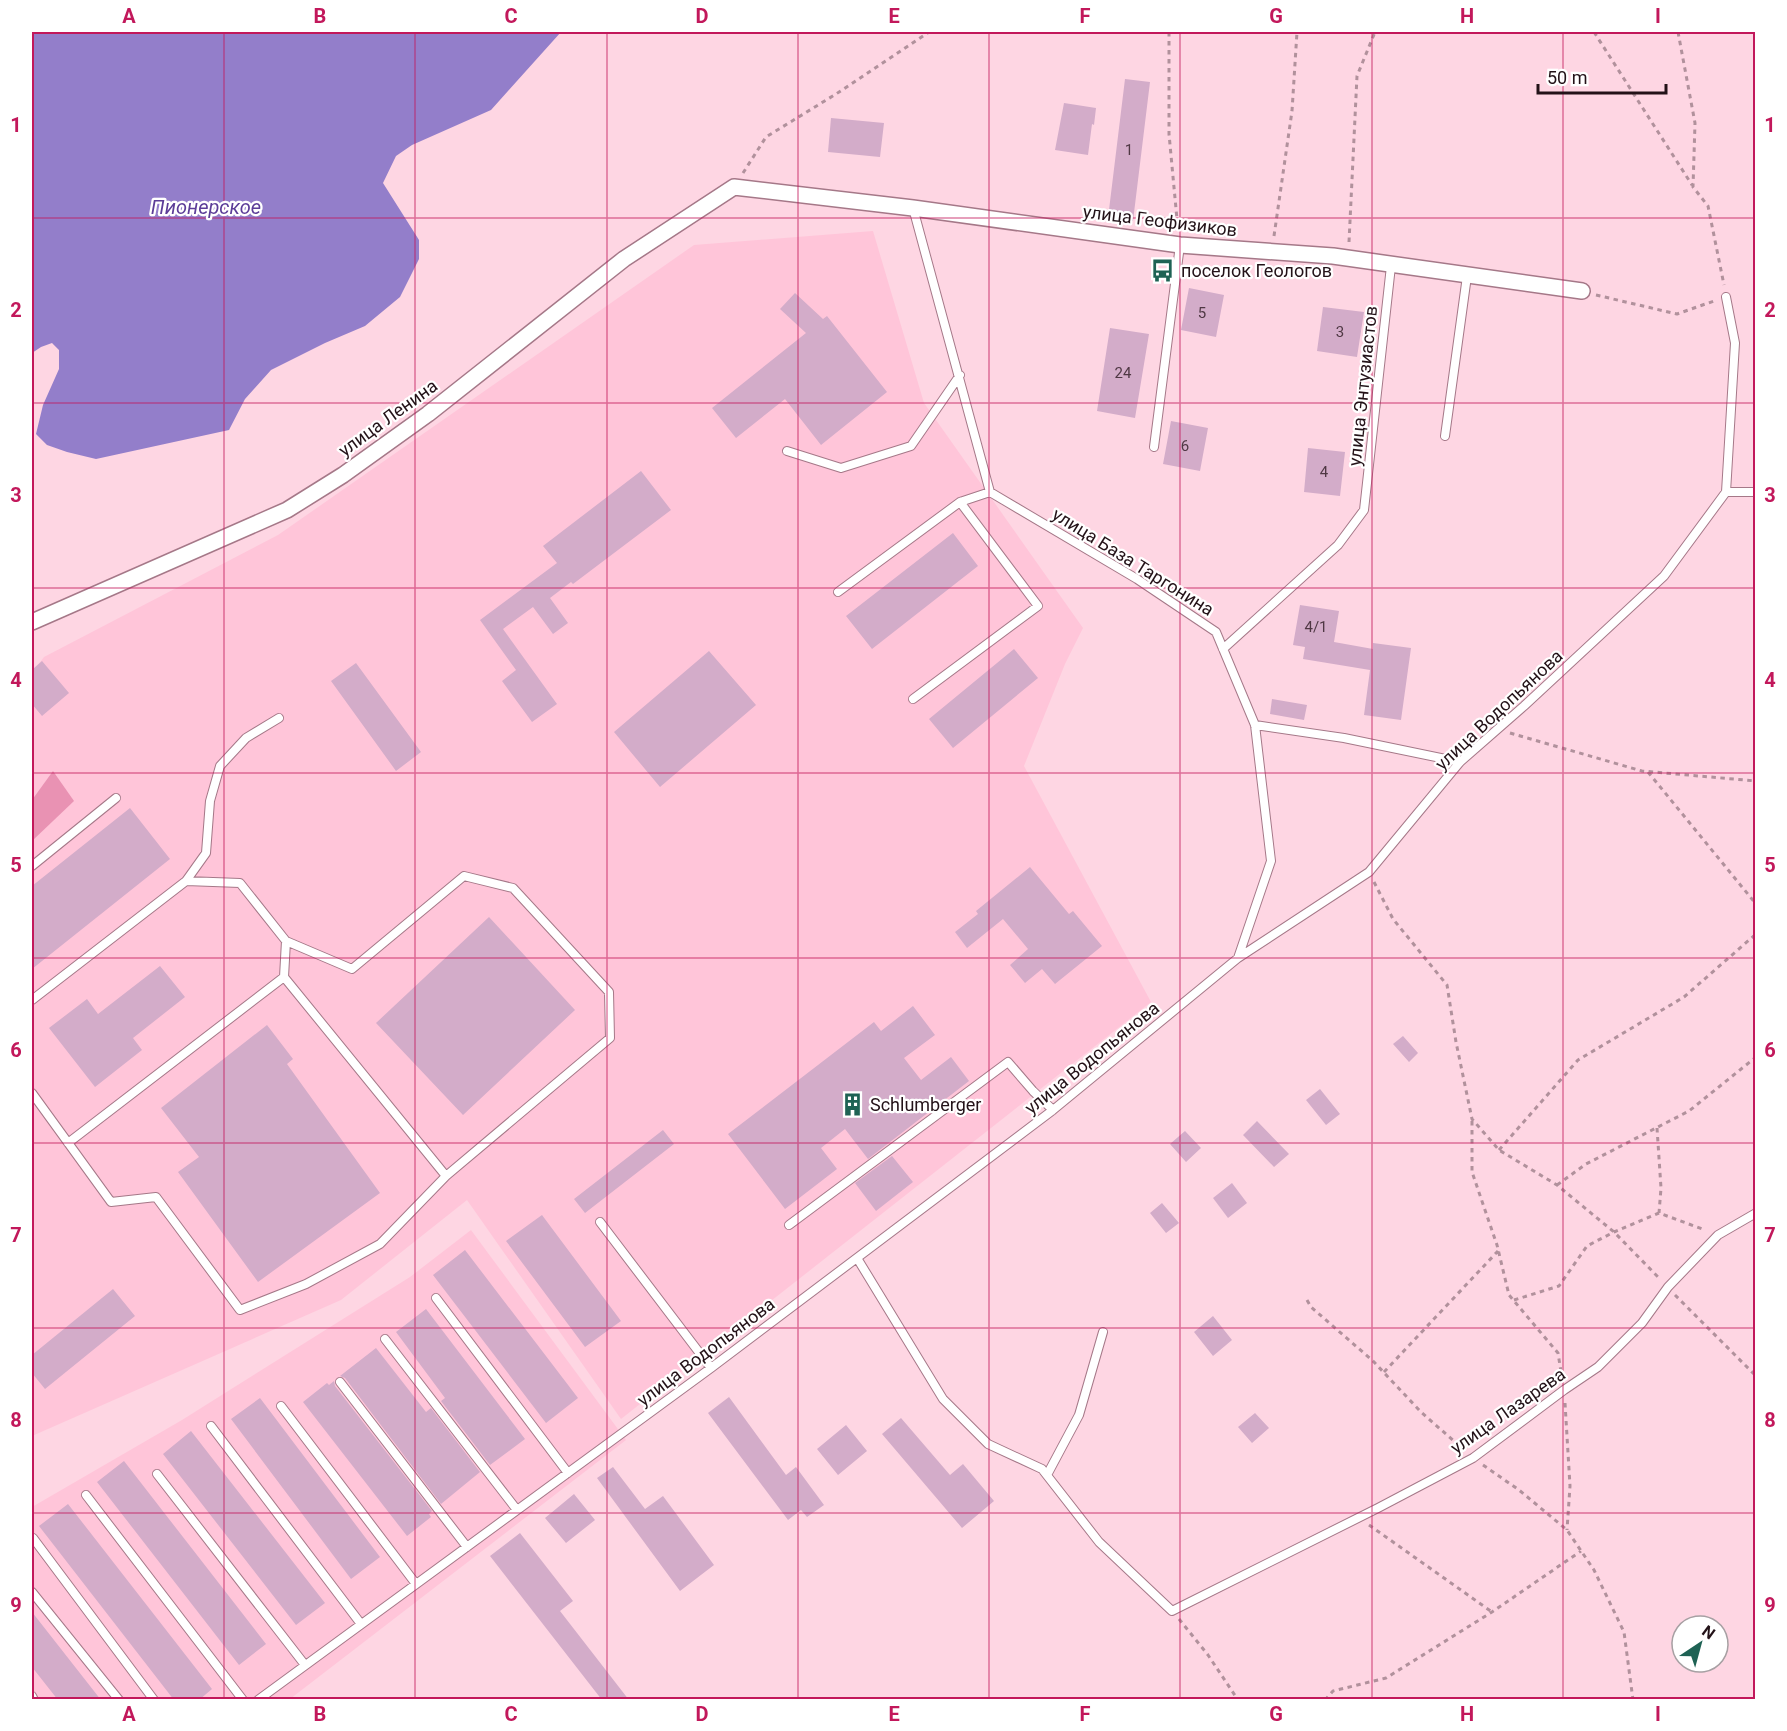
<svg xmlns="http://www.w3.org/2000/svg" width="1787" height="1731" font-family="Roboto,sans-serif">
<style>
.built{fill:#ffc5d9}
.forest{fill:#e992b3}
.water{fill:#937eca}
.building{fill:#d3acc9}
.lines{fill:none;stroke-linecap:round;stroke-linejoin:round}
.service-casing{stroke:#a57888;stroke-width:10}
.minor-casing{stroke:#a57888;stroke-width:18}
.path{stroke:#b1919c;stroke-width:3;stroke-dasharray:4.5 4.5;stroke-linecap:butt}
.service{stroke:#fff;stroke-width:8}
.minor{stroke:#fff;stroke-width:15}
.grid{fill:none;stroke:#c2185b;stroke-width:1.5;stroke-opacity:0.55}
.labels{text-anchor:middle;stroke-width:4.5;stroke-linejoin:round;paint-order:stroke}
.number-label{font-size:15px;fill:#4f3844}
.street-label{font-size:18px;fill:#231218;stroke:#fff}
.poi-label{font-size:18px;fill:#231218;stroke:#fff;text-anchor:start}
.water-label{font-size:20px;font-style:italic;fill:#5c3d98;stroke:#fff}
.neatline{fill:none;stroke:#c2185b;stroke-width:2}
.grid-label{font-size:20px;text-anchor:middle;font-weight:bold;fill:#c2185b}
</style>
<rect width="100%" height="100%" fill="#fed6e3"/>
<!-- built -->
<path class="built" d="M873,231L924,403L1083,628L1065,664L1024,766L1151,1002L621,1419L467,1200L341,1300L32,1436V670L41,661L44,657L278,535L694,245Z
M471,1230L626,1440L290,1699H32V1507L182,1420L410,1277Z"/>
<!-- forest -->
<path class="forest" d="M53,771L74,801L32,841V800Z"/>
<!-- water -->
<path class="water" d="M32,32H561L491,110L412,145L396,156L383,183L419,240V259L400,297L365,326L325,343L271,370L245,399L229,430L96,459L67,452L47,445L36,434L43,405L59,369V350L52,343L41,347L32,353Z"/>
<!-- building -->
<path class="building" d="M1125,79L1150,82L1133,221L1108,218Z
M1064,103L1096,108L1094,125L1092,124L1088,155L1055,150Z
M831,118L884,123L880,157L828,152Z
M1189,288L1224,295L1216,337L1181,330Z
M795,293L823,319L827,316L887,392L821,445L785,399L736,438L712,408L806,333L780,309Z
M1323,307L1364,312L1357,357L1317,351Z
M1110,328L1149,334L1135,418L1097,411Z
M1171,421L1208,428L1200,471L1163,464Z
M1308,448L1345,452L1340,496L1304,492Z
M641,471L671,510L573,584L571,582L550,598L568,623L553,634L533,607L503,629L557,704L532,722L502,681L516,670L480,620L557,563L543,546Z
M953,533L978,566L872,649L846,616Z
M1300,605L1339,611L1334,642L1373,649V643L1411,648L1401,720L1364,715L1370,670L1303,659L1305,647L1293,645Z
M1014,649L1038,678L953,748L929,719Z
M709,651L756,705L660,787L614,732Z
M42,661L69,693L42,716L32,704V670Z
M356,663L421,752L396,771L331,681Z
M1272,699L1307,705L1304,720L1270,714Z
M130,808L170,859L32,969V886Z
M1030,867L1069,914L1073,911L1102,946L1055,984L1042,969L1025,983L1010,965L1028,949L1003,919L967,948L955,932L978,914L976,911Z
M489,917L575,1010L463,1115L376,1023Z
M160,966L185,997L133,1038L142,1050L95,1087L49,1028L87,999L98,1014Z
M913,1006L935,1035L904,1058L921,1080L951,1057L969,1081L868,1159L845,1129L821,1148L837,1169L785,1209L728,1134L874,1022L881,1031Z
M267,1025L293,1059L287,1064L380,1193L258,1282L178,1172L199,1157L161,1108Z
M1403,1036L1418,1053L1409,1062L1393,1044Z
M1320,1089L1340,1114L1326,1125L1306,1100Z
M1257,1121L1289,1154L1274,1167L1243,1135Z
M663,1130L674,1144L585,1213L574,1199Z
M1185,1131L1201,1148L1186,1162L1170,1144Z
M892,1156L913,1182L876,1211L855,1183Z
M1232,1183L1247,1203L1228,1218L1213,1198Z
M1162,1203L1179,1223L1166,1233L1150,1213Z
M542,1215L621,1321L585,1347L506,1241Z
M465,1250L578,1398L546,1423L433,1275Z
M113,1289L135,1316L45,1389L32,1373V1355Z
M426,1309L525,1439L490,1465L441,1401L445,1398L396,1332Z
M1213,1316L1232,1340L1213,1356L1194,1332Z
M376,1348L426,1412L431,1408L480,1472L441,1504L345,1378L340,1376Z
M334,1381L335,1386L432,1511L429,1514L431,1517L407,1536L303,1402L327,1383L329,1385Z
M729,1397L786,1475L796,1467L824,1505L807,1517L801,1510L788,1520L708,1413Z
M260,1398L380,1557L351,1579L231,1419Z
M1255,1413L1269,1428L1252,1443L1238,1427Z
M901,1418L950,1475L963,1464L994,1501L962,1528L882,1434Z
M846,1425L867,1451L838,1475L817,1449Z
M191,1431L325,1603L296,1625L163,1454Z
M124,1461L266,1644L239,1665L97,1482Z
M613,1467L645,1509L663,1496L714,1565L680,1591L597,1478Z
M574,1494L595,1520L566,1543L545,1518Z
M68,1504L212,1689L199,1700H174L39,1526Z
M520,1533L573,1601L560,1611L629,1700H602L490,1556Z
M32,1612L101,1700H58L32,1667Z"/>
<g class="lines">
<defs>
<path id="service" d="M913,208L990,492
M1445,436L1467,276
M1154,447L1180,245
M787,451L841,468L911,446L960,375
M990,492L1137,579L1216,632L1255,725L1271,861L1238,958
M1726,492H1756
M838,592L960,502
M1223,649L1338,545L1364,510L1391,266
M913,699L1038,606L960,502L990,492
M1255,725L1344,738L1460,762
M32,866L116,798
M186,881L240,883L286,941L284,977L446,1176
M32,1000L186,881L206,853L210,801L220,766L246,738L279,718
M32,1093L111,1202L156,1197L240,1310L306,1284L380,1244L446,1176L610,1038L609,992L513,888L464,876L352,969L286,941
M68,1143L284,977
M600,1222L711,1368
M789,1225L1008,1062L1033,1091L1053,1110
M857,1258L943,1399L988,1444L1042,1469L1099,1542L1172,1611L1378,1508L1473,1458L1564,1390L1598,1367L1642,1323L1668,1287L1718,1235L1756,1213
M436,1298L568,1473
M385,1339L517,1510
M340,1382L467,1547
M281,1406L416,1584
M211,1426L361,1624
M157,1474L305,1665
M1047,1475L1079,1415L1103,1332
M86,1495L243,1700
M33,1538L154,1700
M32,1592L119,1700
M32,1696L34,1700
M258,1700L711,1368L1053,1110L1238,958L1369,872L1460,762L1524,706L1664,576L1726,492L1735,343L1726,297"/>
<path id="minor" d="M32,622L287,510L343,475L428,414L624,259L734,187L913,208L1180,245L1333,256L1582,291"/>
</defs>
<!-- service casing -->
<use href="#service" class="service-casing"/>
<!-- minor casing -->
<use href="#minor" class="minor-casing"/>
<!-- path -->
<path class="path" d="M1169,32V134L1178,230
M1594,32L1692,185
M1678,32L1695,123L1693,187L1708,206L1724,285
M743,173L766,137L836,94L929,32
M1274,236L1292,111L1297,32
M1349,242L1357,76L1375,32
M1596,295L1677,314L1714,301
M1510,733L1642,771L1756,781
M1648,772L1756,904
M1374,882L1393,919L1447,985L1456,1042L1472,1119L1499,1150L1557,1185L1614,1232L1660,1279
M1472,1121V1172L1497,1245L1509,1295L1558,1353L1562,1378
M1657,1128L1661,1188L1659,1213
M1499,1150L1578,1060L1684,997L1756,934
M1557,1185L1586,1164L1689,1111L1756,1057
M1675,1295L1756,1376
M1307,1300L1311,1307L1373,1361L1421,1412L1464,1450
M1514,1300L1559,1286L1587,1246L1614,1232L1659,1213L1705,1230
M1384,1372L1498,1251
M1565,1403L1570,1486L1567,1530
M1483,1465L1519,1490L1567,1530L1594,1570L1624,1632L1633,1700
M1369,1525L1492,1612
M1179,1619L1208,1655L1238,1700
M1325,1700L1333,1691L1386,1678L1492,1612L1581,1551"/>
<!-- service -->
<use href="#service" class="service"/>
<!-- minor -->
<use href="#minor" class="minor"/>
</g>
<!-- grid -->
<path class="grid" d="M224,32V1700M415,32V1700M607,32V1700M798,32V1700M989,32V1700M1180,32V1700M1372,32V1700M1563,32V1700M32,218H1756M32,403H1756M32,588H1756M32,773H1756M32,958H1756M32,1143H1756M32,1328H1756M32,1513H1756"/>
<!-- icons -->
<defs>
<symbol id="bus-bare" viewBox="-9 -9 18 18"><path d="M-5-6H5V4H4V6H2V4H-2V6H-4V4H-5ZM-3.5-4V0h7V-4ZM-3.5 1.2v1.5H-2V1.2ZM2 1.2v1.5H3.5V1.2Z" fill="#1e6254" stroke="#fff" stroke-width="2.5" paint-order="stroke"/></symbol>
<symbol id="building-bare" viewBox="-9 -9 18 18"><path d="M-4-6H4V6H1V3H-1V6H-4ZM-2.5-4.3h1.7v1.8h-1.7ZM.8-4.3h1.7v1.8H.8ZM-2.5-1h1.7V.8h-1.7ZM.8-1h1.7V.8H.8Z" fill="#1e6254" stroke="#fff" stroke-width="2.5" paint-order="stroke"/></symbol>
</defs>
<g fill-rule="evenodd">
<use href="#bus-bare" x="1146" y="254" width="33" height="33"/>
<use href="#building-bare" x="836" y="1088" width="33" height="33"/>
</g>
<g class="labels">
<!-- number labels -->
<g class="number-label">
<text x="1129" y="155">1</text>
<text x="1202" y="318">5</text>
<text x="1340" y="337">3</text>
<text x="1123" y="378">24</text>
<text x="1185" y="451">6</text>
<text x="1324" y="477">4</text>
<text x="1316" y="632">4/1</text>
</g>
<!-- street labels -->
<g class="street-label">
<text transform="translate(1160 221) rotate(7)" y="6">улица Геофизиков</text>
<text transform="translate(1363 386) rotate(-84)" y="6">улица Энтузиастов</text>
<text transform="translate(388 418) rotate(-36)" y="6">улица Ленина</text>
<text transform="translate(1133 562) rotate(32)" y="6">улица База Таргонина</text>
<text transform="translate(1499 710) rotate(-43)" y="6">улица Водопьянова</text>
<text transform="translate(1092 1058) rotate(-39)" y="6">улица Водопьянова</text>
<text transform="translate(706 1352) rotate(-37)" y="6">улица Водопьянова</text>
<text transform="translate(1508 1411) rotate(-35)" y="6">улица Лазарева</text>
</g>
<!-- poi labels -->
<g class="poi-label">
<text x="1181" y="277">поселок Геологов</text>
<text x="870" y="1111">Schlumberger</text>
</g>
<!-- water labels -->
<g class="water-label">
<text x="206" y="214">Пионерское</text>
</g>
</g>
<!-- border -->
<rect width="1787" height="1731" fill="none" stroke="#ffffff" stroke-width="66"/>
<!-- north arrow -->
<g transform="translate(1700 1644) rotate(36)"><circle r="28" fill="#ffffff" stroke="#a7a0a3" stroke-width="1.5"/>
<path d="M0-4.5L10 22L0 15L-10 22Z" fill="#1e6254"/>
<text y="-9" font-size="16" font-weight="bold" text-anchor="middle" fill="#231218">N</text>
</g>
<!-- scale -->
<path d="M1538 84v9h128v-9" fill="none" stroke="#231218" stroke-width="3"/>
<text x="1547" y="84" font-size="18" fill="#231218" stroke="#ffffff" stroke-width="4.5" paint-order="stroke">50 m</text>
<rect x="33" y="33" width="1721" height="1665" class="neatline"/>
<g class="grid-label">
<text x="129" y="23">A</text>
<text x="320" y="23">B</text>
<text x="511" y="23">C</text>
<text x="702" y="23">D</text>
<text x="894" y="23">E</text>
<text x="1085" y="23">F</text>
<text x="1276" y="23">G</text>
<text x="1467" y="23">H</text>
<text x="1658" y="23">I</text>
<text x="16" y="132">1</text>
<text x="1770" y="132">1</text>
<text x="16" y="317">2</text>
<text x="1770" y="317">2</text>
<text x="16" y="502">3</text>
<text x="1770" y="502">3</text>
<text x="16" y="687">4</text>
<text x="1770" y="687">4</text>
<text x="16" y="872">5</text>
<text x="1770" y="872">5</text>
<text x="16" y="1057">6</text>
<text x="1770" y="1057">6</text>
<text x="16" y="1242">7</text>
<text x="1770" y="1242">7</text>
<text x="16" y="1427">8</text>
<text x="1770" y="1427">8</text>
<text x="16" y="1612">9</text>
<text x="1770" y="1612">9</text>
<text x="129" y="1721">A</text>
<text x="320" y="1721">B</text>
<text x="511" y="1721">C</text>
<text x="702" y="1721">D</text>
<text x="894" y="1721">E</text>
<text x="1085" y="1721">F</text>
<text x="1276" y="1721">G</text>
<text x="1467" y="1721">H</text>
<text x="1658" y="1721">I</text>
</g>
</svg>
